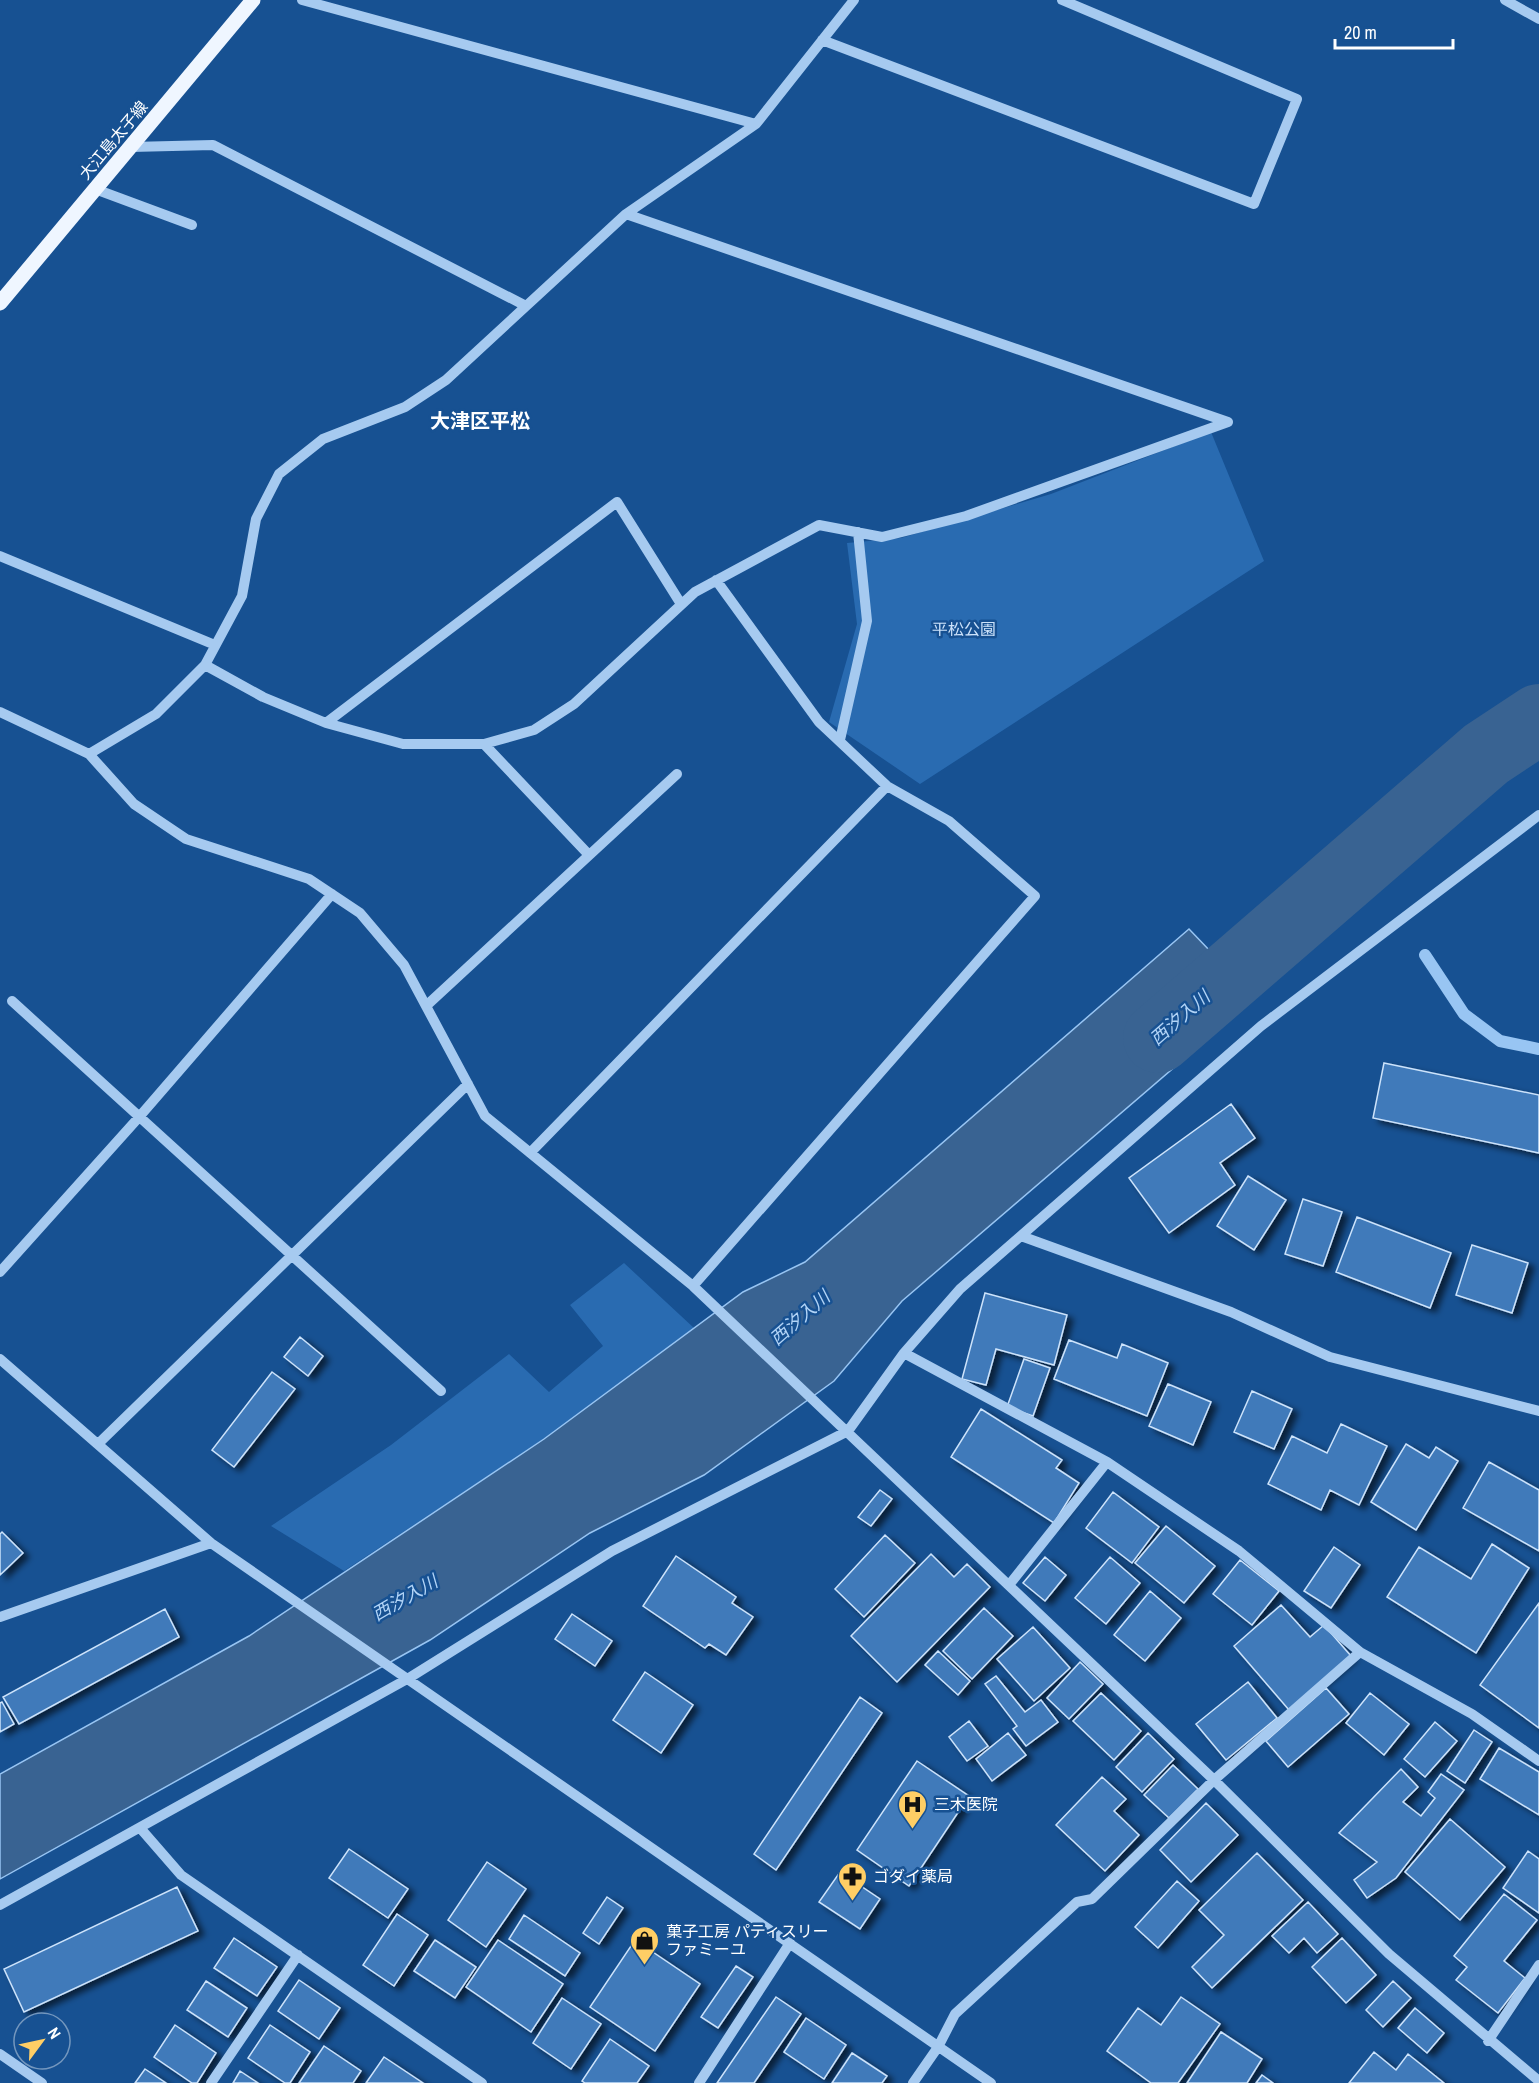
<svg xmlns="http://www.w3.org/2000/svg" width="1539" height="2083" font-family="'Archivo Narrow','Noto Sans JP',sans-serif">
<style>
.green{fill:#296bb1}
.water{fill:#396392;stroke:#98c5f3;stroke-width:1.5}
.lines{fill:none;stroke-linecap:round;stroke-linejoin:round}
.stream{stroke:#98c5f3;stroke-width:12}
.river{stroke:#396392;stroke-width:70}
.building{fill:#3f7aba;stroke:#cde3fb;stroke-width:1.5;filter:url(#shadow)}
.minor{stroke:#a6caf0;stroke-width:10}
.major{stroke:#eff6ff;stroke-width:15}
.labels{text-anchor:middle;stroke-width:5;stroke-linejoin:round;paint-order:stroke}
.street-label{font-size:16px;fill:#fff;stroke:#175192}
.park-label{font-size:16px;fill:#cde3fb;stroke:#175192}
.poi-label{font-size:16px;fill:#fff;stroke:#175192;text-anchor:start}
.water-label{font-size:18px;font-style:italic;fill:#b2d4f7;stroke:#175192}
.quarter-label{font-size:20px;font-weight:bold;fill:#fff;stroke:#175192}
</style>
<defs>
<filter id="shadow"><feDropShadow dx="6" dy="4" stdDeviation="3" flood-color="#0009"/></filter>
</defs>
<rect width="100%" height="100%" fill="#175192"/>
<!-- green -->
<path class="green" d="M1211,432L1264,561L920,784L829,722L857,624L847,543L901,538L1051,494Z
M624,1263L694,1328L544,1439L344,1571L271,1526L391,1445L509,1354L549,1392L603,1346L570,1305Z"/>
<!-- water -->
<path class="water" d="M1189,929L1255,998L902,1301L834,1381L704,1475L590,1533L430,1640L0,1879V1774L249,1636L544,1439L743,1292L805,1262Z"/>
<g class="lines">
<!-- stream -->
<path class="stream" d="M1425,955L1464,1014L1500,1041L1539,1049"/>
<!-- river -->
<path class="river" d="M1158,1038L1486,754L1539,719"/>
</g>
<!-- building -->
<path class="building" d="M1384,1063L1539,1095V1153L1373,1118Z
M1231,1104L1255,1138L1220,1163L1235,1185L1169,1233L1129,1178Z
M1248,1176L1286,1200L1254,1250L1217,1226Z
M1303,1199L1342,1212L1323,1266L1285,1254Z
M1357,1217L1451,1253L1430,1308L1336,1272Z
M1472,1245L1528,1263L1512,1313L1456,1295Z
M985,1293L1067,1315L1054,1365L996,1349L986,1385L962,1379Z
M300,1337L323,1356L308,1376L284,1357Z
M1069,1340L1117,1358L1122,1344L1168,1363L1147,1416L1054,1379Z
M1024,1359L1050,1368L1033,1416L1007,1407Z
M272,1372L295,1389L234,1467L212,1450Z
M1168,1384L1211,1402L1193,1445L1149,1426Z
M1252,1391L1292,1409L1274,1449L1234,1432Z
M981,1409L1062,1460L1056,1468L1079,1483L1054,1523L951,1457Z
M1341,1424L1387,1446L1359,1505L1330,1490L1321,1510L1268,1484L1292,1436L1327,1453Z
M1406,1444L1429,1458L1436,1447L1458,1461L1416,1530L1371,1502Z
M1489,1462L1539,1490V1551L1463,1508Z
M880,1490L892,1499L871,1526L858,1517Z
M1113,1492L1159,1527L1132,1563L1086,1528Z
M1166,1526L1215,1566L1184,1603L1135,1563Z
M2,1532L23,1553L0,1575V1534Z
M885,1535L915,1563L864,1617L835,1589Z
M1492,1544L1529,1568L1476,1653L1387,1597L1419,1547L1471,1579Z
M1334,1547L1360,1565L1331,1608L1304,1591Z
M931,1554L954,1577L967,1564L990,1587L897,1682L851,1636Z
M676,1556L736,1597L732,1603L753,1617L726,1655L709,1644L705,1648L643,1606Z
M1045,1557L1066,1575L1045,1601L1023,1583Z
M1110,1557L1140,1583L1106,1624L1075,1598Z
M1240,1560L1279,1591L1252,1625L1213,1594Z
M1150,1591L1181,1618L1145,1661L1114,1635Z
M1539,1603V1728L1480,1685Z
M1281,1605L1310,1637L1324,1625L1351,1656L1289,1710L1234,1646Z
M984,1608L1013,1636L972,1679L943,1651Z
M165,1609L179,1637L19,1724L3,1697Z
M572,1614L612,1641L595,1666L555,1639Z
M1033,1627L1070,1668L1034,1701L997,1659Z
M938,1651L970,1681L958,1695L925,1665Z
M1080,1662L1103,1684L1069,1719L1047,1698Z
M645,1672L693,1705L661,1753L613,1720Z
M996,1676L1025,1712L1041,1700L1058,1722L1026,1746L1013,1729L1017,1726L985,1684Z
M1248,1682L1277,1718L1226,1760L1196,1724Z
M1326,1688L1349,1714L1288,1767L1266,1741Z
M1101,1693L1141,1731L1114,1760L1073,1721Z
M1370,1693L1409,1724L1384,1755L1346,1723Z
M860,1697L882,1713L776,1870L754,1854Z
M2,1702L14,1724L0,1732V1703Z
M969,1721L988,1746L967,1761L949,1737Z
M1435,1722L1457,1741L1425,1777L1404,1759Z
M1474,1730L1492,1742L1465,1783L1447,1771Z
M1008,1733L1026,1755L992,1781L976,1759Z
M1148,1733L1174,1759L1142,1792L1116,1767Z
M1499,1748L1539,1772V1815L1480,1779Z
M917,1761L969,1796L909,1886L857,1850Z
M1173,1765L1198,1789L1169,1818L1144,1795Z
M1401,1769L1418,1787L1403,1802L1421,1816L1435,1798L1428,1792L1441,1774L1464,1790L1396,1878L1367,1898L1354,1880L1377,1862L1339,1833Z
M1102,1777L1126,1799L1114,1811L1139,1835L1105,1871L1056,1825Z
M1206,1803L1238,1835L1191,1882L1160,1850Z
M1450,1819L1505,1867L1460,1920L1405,1872Z
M349,1849L408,1889L388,1918L329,1878Z
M1528,1851L1539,1859V1913L1503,1888Z
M1257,1853L1303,1900L1212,1988L1192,1967L1224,1935L1199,1910Z
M487,1862L526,1889L486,1947L448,1920Z
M840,1872L880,1899L860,1929L819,1902Z
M1177,1881L1199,1901L1158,1948L1135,1927Z
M177,1887L198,1931L24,2012L4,1969Z
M1504,1894L1537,1920L1504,1961L1525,1978L1498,2013L1456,1980L1467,1967L1454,1956Z
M607,1897L623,1908L599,1944L583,1933Z
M1308,1902L1338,1934L1317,1953L1304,1938L1289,1953L1272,1936Z
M397,1914L428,1935L394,1986L363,1965Z
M524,1915L580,1953L565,1976L509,1939Z
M234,1938L277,1967L257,1996L214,1968Z
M1342,1938L1376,1975L1346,2003L1312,1967Z
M435,1940L476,1967L455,1998L414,1971Z
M498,1940L563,1984L531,2032L466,1987Z
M635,1940L700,1984L655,2051L590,2007Z
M736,1966L753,1977L718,2028L701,2017Z
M299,1980L340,2008L319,2039L278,2011Z
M206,1981L247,2008L228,2037L187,2010Z
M1393,1981L1411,1998L1383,2027L1366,2010Z
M776,1997L801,2014L754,2083H717Z
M1181,1997L1220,2024L1178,2083H1151L1107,2051L1138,2008L1161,2025Z
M562,1998L601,2024L571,2069L533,2043Z
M1415,2008L1444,2033L1427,2053L1398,2028Z
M806,2018L846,2045L824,2079L784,2052Z
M175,2025L216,2053L197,2083H192L154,2057Z
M270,2025L310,2052L290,2083H285L248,2058Z
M1221,2032L1262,2059L1247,2083H1187Z
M610,2039L649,2066L637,2083H585L582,2081Z
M324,2046L361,2071L353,2083H299Z
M1374,2052L1396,2070L1408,2054L1444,2083H1349Z
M852,2053L887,2076L882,2083H832Z
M384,2057L423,2083H366Z
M145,2069L166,2083H135Z
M240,2071L258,2083H233Z
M1262,2075L1273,2083H1256Z"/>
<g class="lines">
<!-- minor -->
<path class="minor" d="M302,0L756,124
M1505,0L1539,19
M822,40L1254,204L1297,99L1062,0
M131,147L213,145L526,306
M95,189L192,225
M626,214L1228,422
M0,556L215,645
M205,665L263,697L326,723L403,744H484L534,730L574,704L695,592L819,525L882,537L966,516L1228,422
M0,712L89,754L134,804L186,839L309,879L360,913L404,965L485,1116L693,1286L1214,1780L1389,1954L1539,2081
M326,723L617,502L681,604
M840,740L867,621L858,532
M484,744L589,855
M89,754L156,714L205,665L242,596L256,519L279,474L323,439L405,407L446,380L626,214L756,124L854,0
M12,1001L441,1391
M426,1006L677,774
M530,1153L887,786
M1021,1236L1231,1312L1330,1357L1539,1411
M0,1272L140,1116L332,894
M693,1286L1035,896L949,821L887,786L819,722L716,580
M904,1353L1107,1462L1239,1551L1360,1652L1472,1714L1539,1761
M0,1359L211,1543L991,2083
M99,1443L468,1084
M1009,1585L1107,1462
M0,1617L211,1543
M141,1829L181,1875L482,2083
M0,1905L409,1678L612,1551L848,1431L904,1353L960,1289L1261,1026L1539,815
M1488,2041L1539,1965
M0,2054L42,2083
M211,2083L298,1955
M699,2083L790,1943
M913,2083L938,2047L955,2014L1077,1902L1092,1899L1214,1780L1360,1652"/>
<!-- major -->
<path class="major" d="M0,303L253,0"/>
</g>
<!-- icons -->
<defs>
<symbol id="hospital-pin" viewBox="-11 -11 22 30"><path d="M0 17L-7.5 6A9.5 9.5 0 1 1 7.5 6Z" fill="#ffce65" stroke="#175192"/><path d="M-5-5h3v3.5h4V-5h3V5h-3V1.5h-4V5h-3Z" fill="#111"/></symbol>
<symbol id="pharmacy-pin" viewBox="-11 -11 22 30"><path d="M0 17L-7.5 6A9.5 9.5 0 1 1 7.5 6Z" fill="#ffce65" stroke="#175192"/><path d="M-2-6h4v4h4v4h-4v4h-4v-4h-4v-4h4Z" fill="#111"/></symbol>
<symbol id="shop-pin" viewBox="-11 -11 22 30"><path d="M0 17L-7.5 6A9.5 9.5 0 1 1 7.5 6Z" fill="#ffce65" stroke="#175192"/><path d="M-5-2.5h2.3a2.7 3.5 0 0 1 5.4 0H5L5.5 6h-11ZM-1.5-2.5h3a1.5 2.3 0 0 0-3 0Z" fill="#111"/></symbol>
</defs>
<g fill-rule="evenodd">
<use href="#hospital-pin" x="896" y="1788" width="33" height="45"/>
<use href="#pharmacy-pin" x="836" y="1860" width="33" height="45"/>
<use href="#shop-pin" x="628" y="1924" width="33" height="45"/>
</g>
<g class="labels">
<!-- street labels -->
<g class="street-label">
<text transform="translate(113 140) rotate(-50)" y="6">大江島太子線</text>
</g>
<!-- park labels -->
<g class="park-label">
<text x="964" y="635">平松公園</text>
</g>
<!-- poi labels -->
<g class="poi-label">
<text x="934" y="1810">三木医院</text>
<text x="873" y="1882">ゴダイ薬局</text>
<text x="666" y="1937">菓子工房 パティスリー<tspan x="666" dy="18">ファミーユ</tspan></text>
</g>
<!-- water labels -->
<g class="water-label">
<text transform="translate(1180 1018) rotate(-41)" y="6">西汐入川</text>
<text transform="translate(800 1318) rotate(-41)" y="6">西汐入川</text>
<text transform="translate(405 1598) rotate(-30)" y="6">西汐入川</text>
</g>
<!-- quarter labels -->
<g class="quarter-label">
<text x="480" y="428">大津区平松</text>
</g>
</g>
<!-- north arrow -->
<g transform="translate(42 2041) rotate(57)"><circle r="28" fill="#175192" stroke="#7497be" stroke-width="1.5"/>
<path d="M0-4.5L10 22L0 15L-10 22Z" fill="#ffce65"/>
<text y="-9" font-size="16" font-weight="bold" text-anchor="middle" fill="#ffffff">N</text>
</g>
<!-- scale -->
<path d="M1335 39v9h118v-9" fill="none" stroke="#ffffff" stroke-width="3"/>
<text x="1344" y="39" font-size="18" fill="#ffffff" stroke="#175192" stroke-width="4.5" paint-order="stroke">20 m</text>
</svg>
